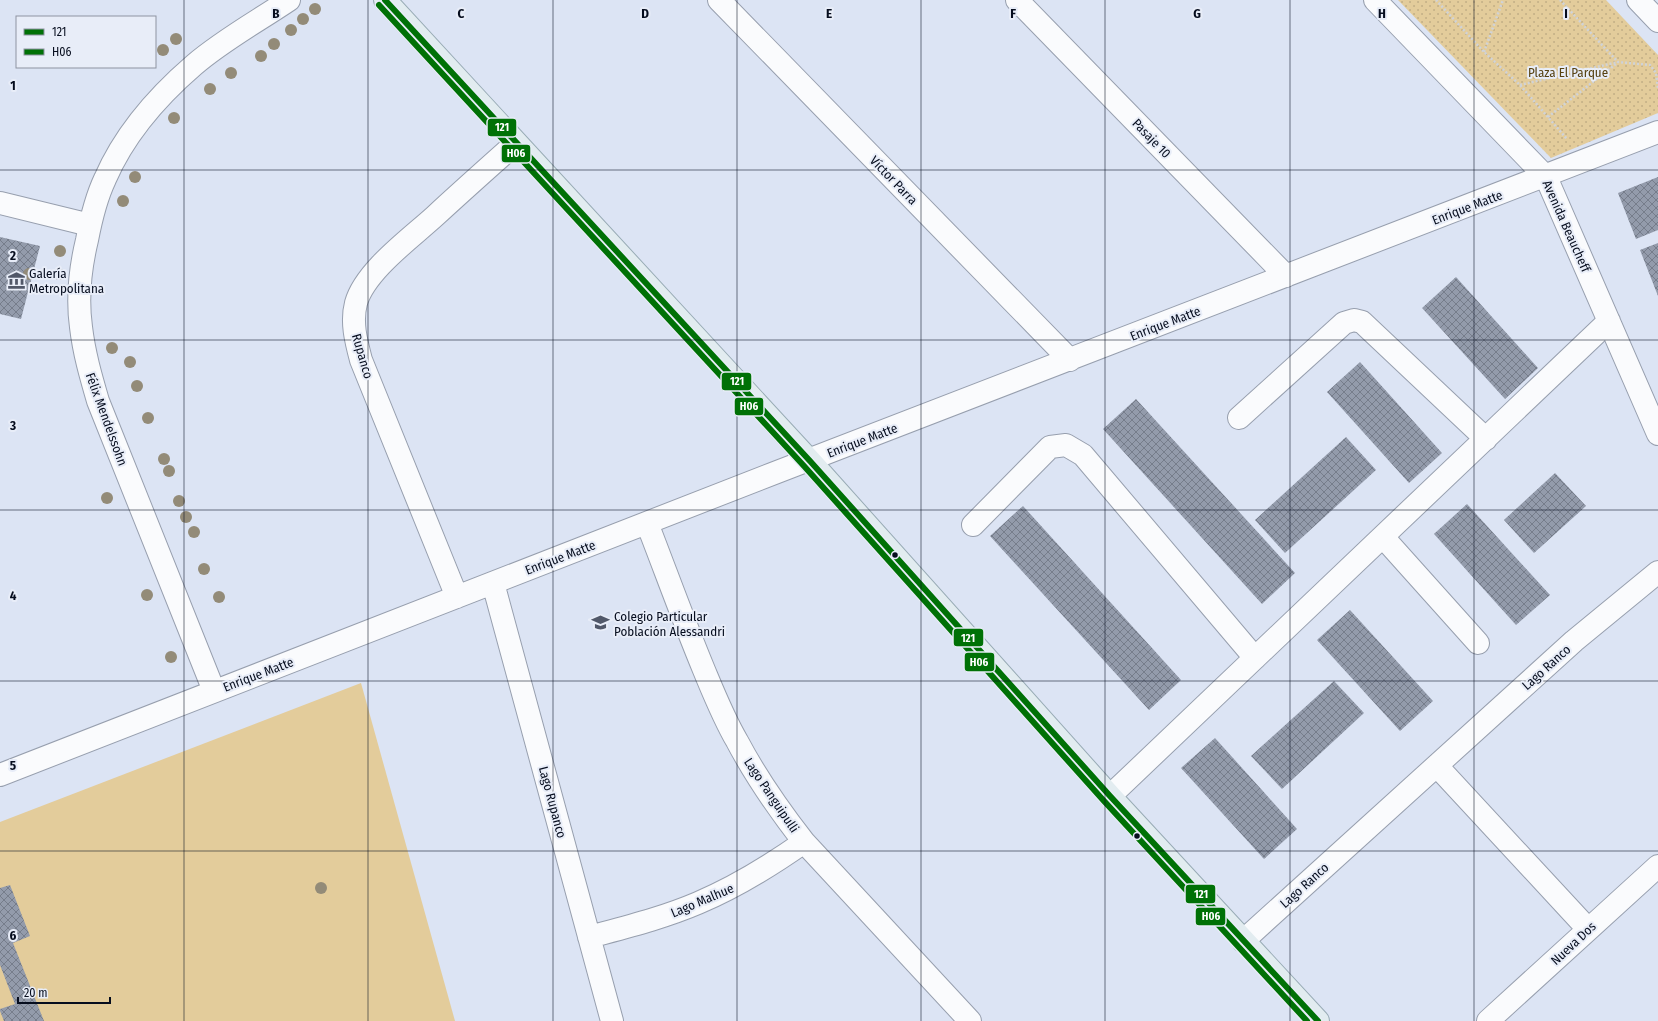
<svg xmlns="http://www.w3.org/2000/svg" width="1658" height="1021" font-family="'Fira Sans Condensed',sans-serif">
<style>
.grass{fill:#e3cc9b}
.park{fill:url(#park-dots)}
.building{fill:url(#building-cross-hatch)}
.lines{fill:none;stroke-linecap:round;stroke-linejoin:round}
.minor-casing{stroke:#979fae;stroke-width:24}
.major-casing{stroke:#98abb5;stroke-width:24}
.path{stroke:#d0d3d8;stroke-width:2.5;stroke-dasharray:2 2;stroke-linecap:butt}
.minor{stroke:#fafbfd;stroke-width:22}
.major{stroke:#e2ecf0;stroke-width:22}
.bus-1-casing{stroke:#e8edf8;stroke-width:9}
.bus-2-casing{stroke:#e8edf8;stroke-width:9}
.bus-1{stroke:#007106;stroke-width:6}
.bus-2{stroke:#007106;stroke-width:6}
.tree{fill:#938b78}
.grid{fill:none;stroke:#060d1e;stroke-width:1;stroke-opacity:0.55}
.bus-dot{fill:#060d1e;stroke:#e8edf8;stroke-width:1.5}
.labels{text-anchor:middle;stroke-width:4;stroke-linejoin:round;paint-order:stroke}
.park-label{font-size:13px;fill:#574212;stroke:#e8edf8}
.street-label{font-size:13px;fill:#060d1e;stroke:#e8edf8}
.poi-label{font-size:13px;fill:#060d1e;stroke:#e8edf8;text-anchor:start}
.grid-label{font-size:13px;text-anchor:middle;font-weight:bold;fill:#060d1e;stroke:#e8edf8;stroke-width:4;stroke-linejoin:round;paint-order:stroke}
.line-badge{stroke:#e8edf8;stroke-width:1.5}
.badge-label{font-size:11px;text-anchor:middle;font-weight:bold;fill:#fff}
</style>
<defs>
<pattern id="park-dots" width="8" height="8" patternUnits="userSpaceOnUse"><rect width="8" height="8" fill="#e3cc9b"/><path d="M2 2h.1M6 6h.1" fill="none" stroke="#c1ae85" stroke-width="1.8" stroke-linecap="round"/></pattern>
<pattern id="building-cross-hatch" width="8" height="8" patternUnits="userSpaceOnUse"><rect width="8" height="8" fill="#939bab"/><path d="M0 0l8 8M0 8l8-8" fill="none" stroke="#767d8b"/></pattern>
</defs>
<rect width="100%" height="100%" fill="#dce4f4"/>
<!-- grass -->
<path class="grass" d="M361,683L455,1021H0V822Z"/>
<!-- park -->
<path class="park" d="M1398,0H1606L1658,55V113L1551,158Z"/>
<!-- building -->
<path class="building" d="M1658,177V230L1636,239L1618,193Z
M0,237L40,246L21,319L0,314Z
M1658,243V296L1640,250Z
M1456,277L1538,368L1505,399L1422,308Z
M1360,362L1442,453L1409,483L1327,392Z
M1136,399L1295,573L1262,604L1103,429Z
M1346,437L1376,470L1285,553L1255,520Z
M1555,473L1586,506L1534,553L1504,520Z
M1467,504L1550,595L1516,625L1434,534Z
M1023,506L1181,680L1149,710L990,536Z
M1350,610L1433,701L1400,731L1317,640Z
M1334,681L1364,713L1282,789L1251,756Z
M1215,738L1297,829L1264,859L1181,768Z
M10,885L30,936L13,943L44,1021H4L0,1011V1009L15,1004L0,965V888Z"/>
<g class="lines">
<defs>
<path id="minor" d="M719,0L1070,360
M1017,0L1286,276
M1375,0L1546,177L1658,434
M1638,0L1658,21
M0,203L90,225
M1239,418L1344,323L1354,320L1362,322L1486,439
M647,523C666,572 684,622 704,670C714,694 724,719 737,741C756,777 779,810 804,842L970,1021
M973,525L1050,447L1066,445L1083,455L1255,658
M1383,537L1478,643
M493,583L612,1021
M457,597L361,360C356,341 351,322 356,303C365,271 411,238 435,216C462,191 489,167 516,143
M214,691L98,401C91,377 84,353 81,327C77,298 80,269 87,240C91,219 96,198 105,179C124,135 158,96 194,65C223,40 258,21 289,0
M1437,766L1588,929
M0,775L772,474L1658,132
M1110,796L1609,321
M589,937C626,927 663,918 698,903C736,887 770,866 804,842
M1243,941L1574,641L1658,572
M1488,1021L1658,866"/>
<path id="major" d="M385,0L810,461L1110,796L1318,1021"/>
</defs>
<!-- minor casing -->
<use href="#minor" class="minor-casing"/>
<!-- major casing -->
<use href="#major" class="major-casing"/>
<!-- path -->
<path class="path" d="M1436,0L1484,52L1520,85L1567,139
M1560,0L1618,62L1650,65L1656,73L1658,88
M1484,52L1503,0
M1520,85L1618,62
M1548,117L1616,64"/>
<!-- minor -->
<use href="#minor" class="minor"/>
<!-- major -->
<use href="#major" class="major"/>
<defs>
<path id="bus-1" d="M385,0L810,461L1110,796L1318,1021"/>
<path id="bus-2" d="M379,5L804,466L1104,801L1307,1021"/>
</defs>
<!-- bus-1 casing -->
<use href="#bus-1" class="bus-1-casing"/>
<!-- bus-2 casing -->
<use href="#bus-2" class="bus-2-casing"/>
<!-- bus-1 -->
<use href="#bus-1" class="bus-1"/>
<!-- bus-2 -->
<use href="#bus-2" class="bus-2"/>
</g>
<!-- trees -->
<g class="tree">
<circle cx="315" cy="9" r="6"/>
<circle cx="303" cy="19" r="6"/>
<circle cx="291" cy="30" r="6"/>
<circle cx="176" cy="39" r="6"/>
<circle cx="274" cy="44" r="6"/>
<circle cx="163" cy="50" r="6"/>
<circle cx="261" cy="56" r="6"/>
<circle cx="231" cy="73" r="6"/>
<circle cx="210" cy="89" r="6"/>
<circle cx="174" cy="118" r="6"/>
<circle cx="135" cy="177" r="6"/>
<circle cx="123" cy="201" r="6"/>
<circle cx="60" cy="251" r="6"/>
<circle cx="29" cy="274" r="6"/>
<circle cx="59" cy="274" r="6"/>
<circle cx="112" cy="348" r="6"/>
<circle cx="130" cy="362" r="6"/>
<circle cx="137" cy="386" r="6"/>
<circle cx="148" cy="418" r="6"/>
<circle cx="164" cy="459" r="6"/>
<circle cx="169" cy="471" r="6"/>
<circle cx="107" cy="498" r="6"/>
<circle cx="179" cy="501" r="6"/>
<circle cx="186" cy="517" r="6"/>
<circle cx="194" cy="532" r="6"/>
<circle cx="204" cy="569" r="6"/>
<circle cx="147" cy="595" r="6"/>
<circle cx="219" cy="597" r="6"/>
<circle cx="171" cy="657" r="6"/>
<circle cx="321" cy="888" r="6"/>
</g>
<!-- grid -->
<path class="grid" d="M184,0V1021M368,0V1021M553,0V1021M737,0V1021M921,0V1021M1105,0V1021M1290,0V1021M1474,0V1021M0,170H1658M0,340H1658M0,510H1658M0,681H1658M0,851H1658"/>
<!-- icons -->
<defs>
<symbol id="museum-bare" viewBox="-9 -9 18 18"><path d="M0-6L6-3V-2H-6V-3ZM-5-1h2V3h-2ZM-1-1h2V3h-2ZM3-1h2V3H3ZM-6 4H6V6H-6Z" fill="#515869" stroke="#e8edf8" stroke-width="2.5" paint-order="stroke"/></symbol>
<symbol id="school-bare" viewBox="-9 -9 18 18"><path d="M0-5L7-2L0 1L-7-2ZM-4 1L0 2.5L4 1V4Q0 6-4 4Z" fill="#515869" stroke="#e8edf8" stroke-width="2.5" paint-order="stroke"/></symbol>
</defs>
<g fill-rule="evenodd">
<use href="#museum-bare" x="4" y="268" width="25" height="25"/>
<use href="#school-bare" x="588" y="610" width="25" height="25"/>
</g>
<!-- markers -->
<g class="bus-dot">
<circle cx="895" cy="555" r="3.5"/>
<circle cx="1137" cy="836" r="3.5"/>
</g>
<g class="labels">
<!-- park labels -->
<g class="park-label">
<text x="1568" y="77">Plaza El Parque</text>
</g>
<!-- street labels -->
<g class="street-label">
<text transform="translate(1152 138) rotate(46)" y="5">Pasaje 10</text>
<text transform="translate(894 180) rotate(46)" y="5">Víctor Parra</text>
<text transform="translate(1467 207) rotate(-21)" y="5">Enrique Matte</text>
<text transform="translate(1567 226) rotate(66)" y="5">Avenida Beaucheff</text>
<text transform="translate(1165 323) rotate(-21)" y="5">Enrique Matte</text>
<text transform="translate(363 356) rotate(74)" y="5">Rupanco</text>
<text transform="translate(107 419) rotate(70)" y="5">Félix Mendelssohn</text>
<text transform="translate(862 440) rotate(-21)" y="5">Enrique Matte</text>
<text transform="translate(560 557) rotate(-21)" y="5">Enrique Matte</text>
<text transform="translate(1546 667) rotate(-42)" y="5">Lago Ranco</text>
<text transform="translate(258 674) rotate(-21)" y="5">Enrique Matte</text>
<text transform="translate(772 795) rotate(56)" y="5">Lago Panguipulli</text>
<text transform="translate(553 802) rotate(75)" y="5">Lago Rupanco</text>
<text transform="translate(1304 885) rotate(-42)" y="5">Lago Ranco</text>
<text transform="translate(702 900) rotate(-23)" y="5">Lago Malhue</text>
<text transform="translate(1573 943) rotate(-43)" y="5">Nueva Dos</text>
</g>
<!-- poi labels -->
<g class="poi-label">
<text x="29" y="278">Galería<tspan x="29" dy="15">Metropolitana</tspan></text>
<text x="614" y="621">Colegio Particular<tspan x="614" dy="15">Población Alessandri</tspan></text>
</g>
</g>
<g class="grid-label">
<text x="276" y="18">B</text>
<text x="461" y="18">C</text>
<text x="645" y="18">D</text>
<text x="829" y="18">E</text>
<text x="1013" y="18">F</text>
<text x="1197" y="18">G</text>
<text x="1382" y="18">H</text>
<text x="1566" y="18">I</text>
<text x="13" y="90">1</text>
<text x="13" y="260">2</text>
<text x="13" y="430">3</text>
<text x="13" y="600">4</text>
<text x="13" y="770">5</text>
<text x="13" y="940">6</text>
</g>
<g class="line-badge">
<rect x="487" y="118" width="30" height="19" rx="4" fill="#007106"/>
<rect x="501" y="144" width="30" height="19" rx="4" fill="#007106"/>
<rect x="721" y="372" width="31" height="19" rx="4" fill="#007106"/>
<rect x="734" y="397" width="30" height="19" rx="4" fill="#007106"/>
<rect x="953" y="628" width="31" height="19" rx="4" fill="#007106"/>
<rect x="964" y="652" width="31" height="20" rx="4" fill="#007106"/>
<rect x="1185" y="884" width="31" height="20" rx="4" fill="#007106"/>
<rect x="1195" y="907" width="31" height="19" rx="4" fill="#007106"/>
</g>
<g class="badge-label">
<text x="502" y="131">121</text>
<text x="516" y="157">H06</text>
<text x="737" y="385">121</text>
<text x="749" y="410">H06</text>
<text x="968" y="642">121</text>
<text x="979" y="666">H06</text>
<text x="1201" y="898">121</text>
<text x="1211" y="920">H06</text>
</g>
<!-- legend -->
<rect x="16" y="16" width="140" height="52" fill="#e8edf8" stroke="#8e93a1"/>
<rect x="24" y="29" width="20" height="6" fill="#007106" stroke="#8e93a1"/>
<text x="52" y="36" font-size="12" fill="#060d1e">121</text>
<rect x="24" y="49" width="20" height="6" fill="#007106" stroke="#8e93a1"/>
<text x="52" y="56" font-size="12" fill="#060d1e">H06</text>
<!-- scale -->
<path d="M18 997v6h92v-6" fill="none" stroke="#060d1e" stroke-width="2"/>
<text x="24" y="997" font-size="12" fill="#060d1e" stroke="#e8edf8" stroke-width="3" paint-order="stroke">20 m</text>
</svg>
